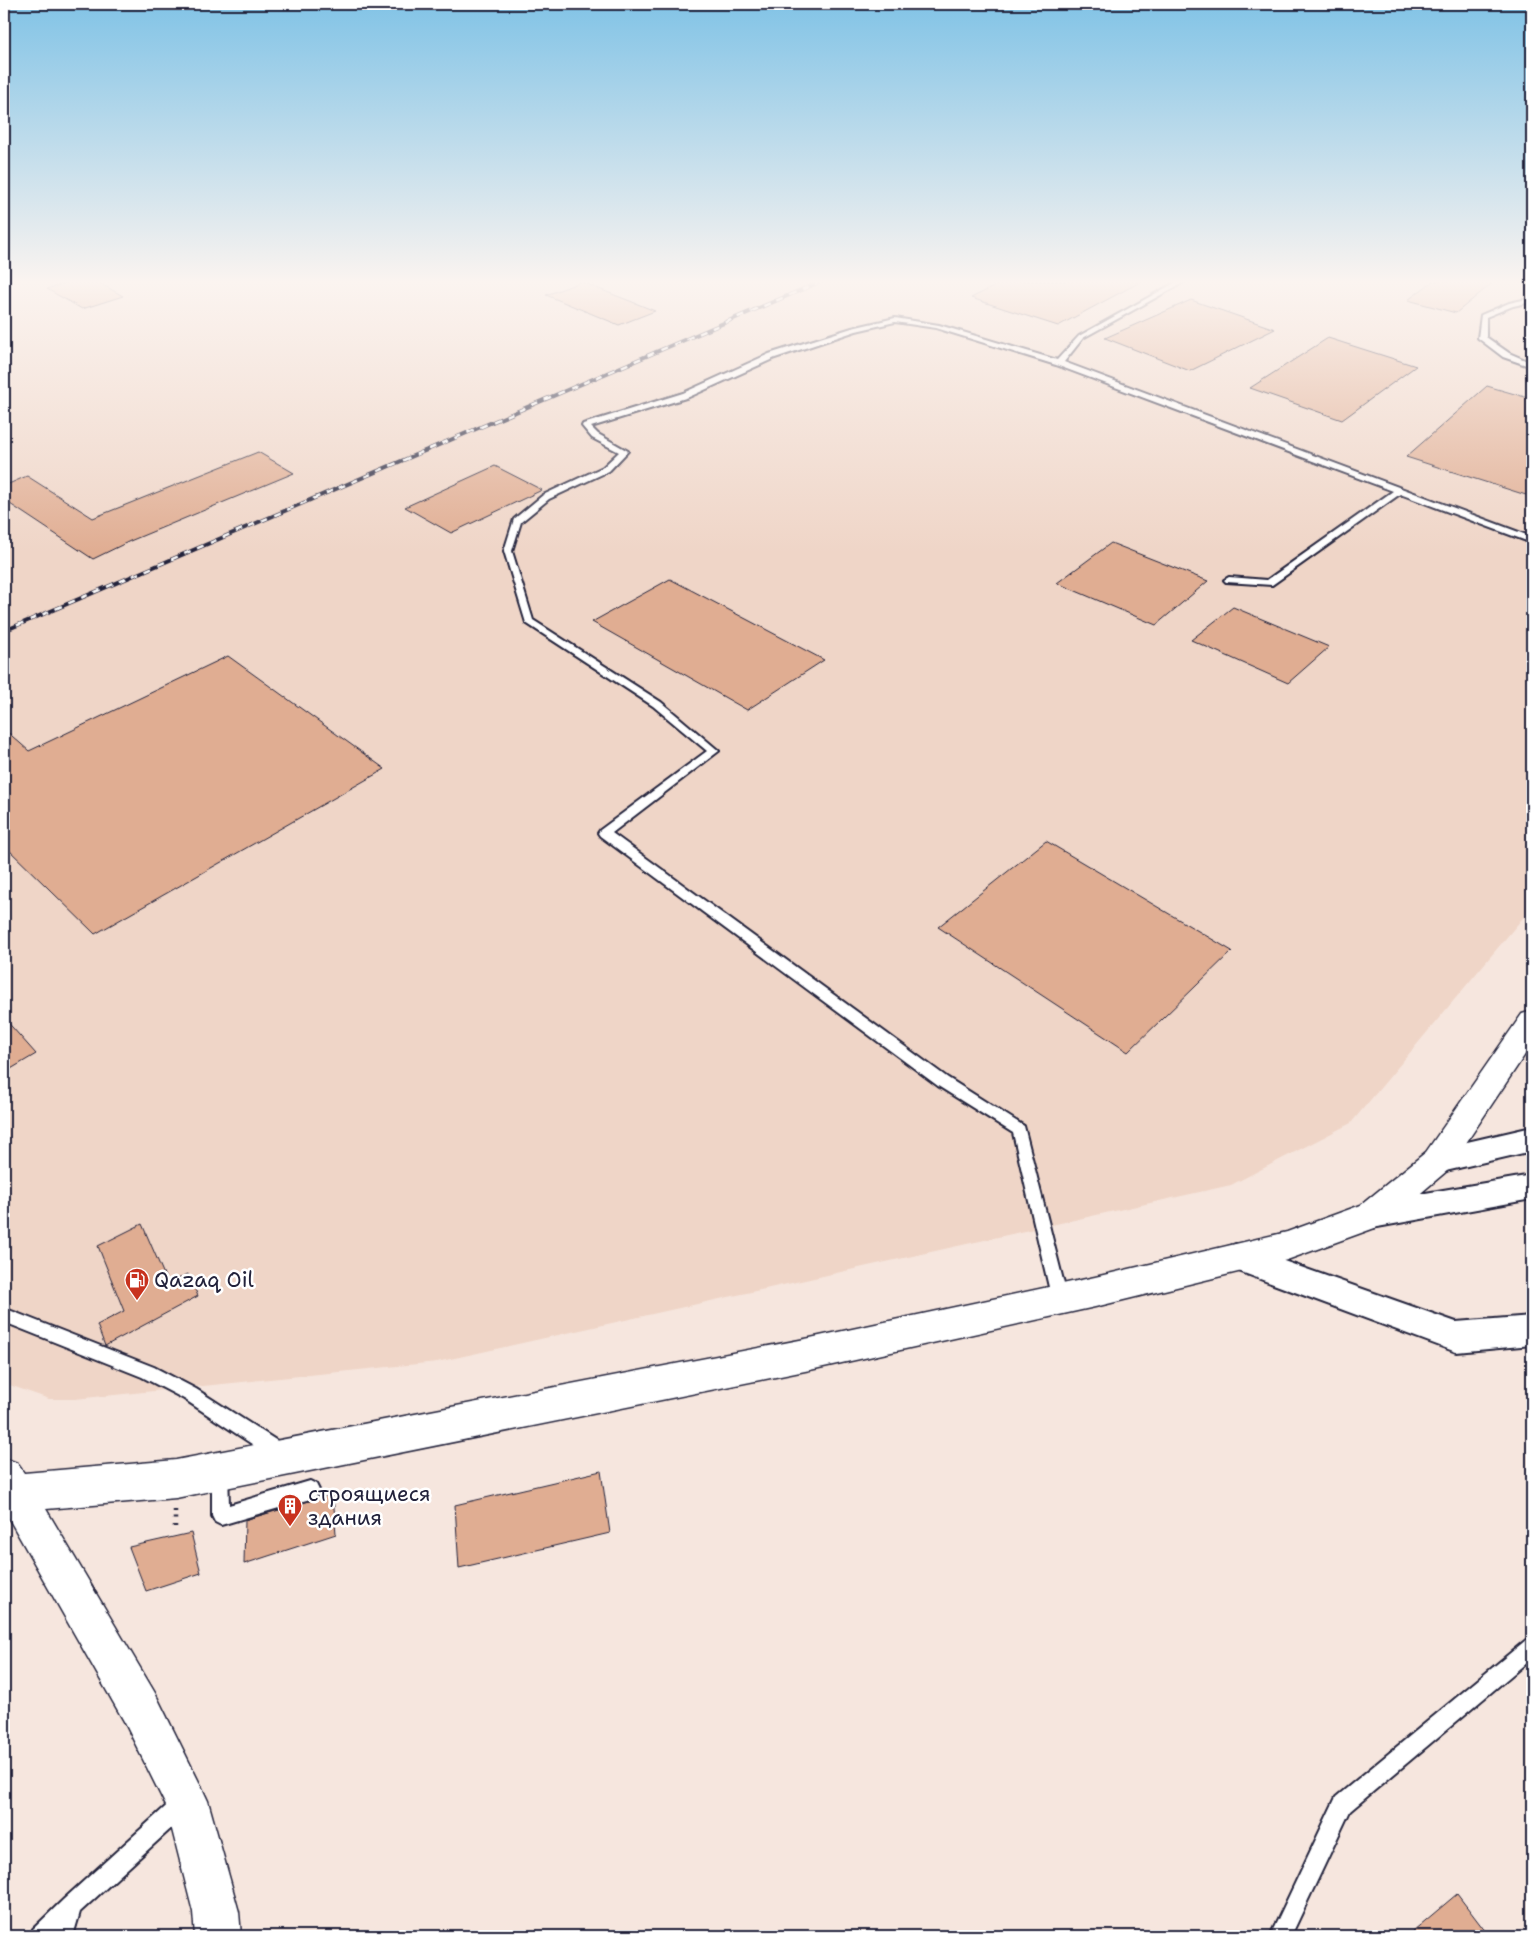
<svg xmlns="http://www.w3.org/2000/svg" width="1536" height="1940" font-family="'Shantell Sans',sans-serif">
<style>
.built{fill:#efd5c7}
.building{fill:#e0ad92;stroke:#22223b}
.lines{fill:none;stroke-linecap:round;stroke-linejoin:round}
.lane-casing{stroke:#22223b;stroke-width:4}
.street-casing{stroke:#22223b;stroke-width:4}
.secondary-casing{stroke:#22223b;stroke-width:3}
.path{stroke:#22223b;stroke-width:4.5;stroke-dasharray:2 5.5;stroke-linecap:butt}
.lane{fill:#fff;fill-rule:evenodd}
.street{fill:#fff;fill-rule:evenodd}
.secondary{fill:#fff;fill-rule:evenodd}
.rail-casing{stroke:#22223b;stroke-width:4}
.rail{stroke:#fff;stroke-width:2.5;stroke-dasharray:7;stroke-linecap:butt}
.labels{text-anchor:middle;stroke-width:5;stroke-linejoin:round;paint-order:stroke}
.near-poi-label{font-size:21px;fill:#22223b;stroke:#fff;text-anchor:start}
</style>
<rect width="100%" height="100%" fill="#f6e6de"/>
<filter id="ink" filterUnits="userSpaceOnUse"><feTurbulence type="fractalNoise" baseFrequency=".02" numOctaves="2"/><feDisplacementMap in="SourceGraphic" scale="10" xChannelSelector="R" yChannelSelector="G"/><feConvolveMatrix kernelMatrix="1 2 1 2 8 2 1 2 1" color-interpolation-filters="sRGB"/></filter>
<g filter="url(#ink)">
<!-- built -->
<path class="built" d="M4,281H1532V907L1351,1123L1231,1185L437,1362L75,1399H49L4,1383Z"/>
<!-- building -->
<path class="building" d="M72,281H96L123,296L82,309L47,289Z
M1005,281H1142L1058,326L971,298Z
M1433,281H1495L1456,313L1408,300Z
M581,282L630,301L655,311L619,325L546,295Z
M1191,300L1275,329L1190,371L1105,338Z
M1328,338L1416,366L1342,420L1250,388Z
M1487,386L1532,399V488L1526,495L1406,457Z
M258,452L294,473L130,541L93,559L4,500V486L27,476L93,518Z
M495,466L542,490L451,533L405,507Z
M1111,543L1208,581L1156,625L1057,583Z
M670,579L824,660L747,710L592,622Z
M1233,607L1329,647L1288,683L1191,640Z
M228,656L385,769L95,934L4,845V729L29,751Z
M1046,841L1232,951L1128,1052L938,927Z
M4,1018L36,1054L4,1073Z
M142,1224L168,1284L188,1274L198,1296L105,1346L97,1325L124,1311L98,1246Z
M601,1471L610,1533L459,1568L455,1505Z
M333,1494L336,1534L244,1564L245,1520Z
M191,1533L201,1573L146,1591L129,1547Z
M1457,1894L1489,1936H1407Z"/>
<g class="lines">
<defs>
<path id="lane" d="M1178,281H1186L1083,338L1064,362L1532,537V543L1400,494L1272,585L1226,582L1224,580L1229,577L1267,580L1393,491L1056,365L936,328L895,322L856,331L775,358L689,397L591,427L598,434L628,451L609,471L549,499L521,522L512,551L533,620L661,702L719,751L612,833L948,1078L1024,1126L1068,1300L1065,1305L1060,1307L1055,1305L1052,1300L1013,1133L938,1086L600,836L598,833L600,830L707,751L653,706L526,623L504,551L514,519L543,495L603,467L619,452L592,438L582,426L583,424L683,393L769,354L852,328L895,318L939,325L1057,360L1079,336Z
M1532,298V302L1513,306L1486,317V337L1509,353L1532,363V367L1503,357L1478,338L1481,315L1509,303Z
M4,1308L154,1367L196,1389L285,1446L287,1452L285,1458L279,1460L273,1458L184,1399L142,1377L4,1322Z
M220,1465L226,1467L228,1473L229,1505L310,1481L316,1484L319,1490L316,1496L310,1499L221,1525L215,1522L212,1516V1473L214,1467Z
M1532,1637V1658L1350,1811L1291,1936H1270L1336,1797L1526,1640Z
M181,1796L188,1799L191,1806L188,1813L80,1912L73,1936H30L33,1929L64,1899L174,1799Z"/>
<path id="street" d="M1532,1127V1151L1437,1173L1427,1169L1423,1161L1427,1153L1437,1149Z
M1532,1175V1199L1372,1228L1362,1224L1357,1215L1362,1206L1372,1202Z
M1236,1244L1456,1322L1532,1316V1345L1456,1352L1225,1266L1221,1257L1225,1248Z"/>
<path id="secondary" d="M1532,1011V1044L1448,1170L1383,1225L1287,1260L1095,1307L810,1370L176,1498L46,1509L155,1693L201,1786L208,1801L239,1912L241,1936H195L193,1912L166,1806L125,1723L4,1510V1458L17,1463L24,1473L176,1460L810,1338L1095,1277L1287,1232L1361,1205L1426,1152L1522,1014Z"/>
</defs>
<!-- lane casing -->
<use href="#lane" class="lane-casing"/>
<!-- street casing -->
<use href="#street" class="street-casing"/>
<!-- secondary casing -->
<use href="#secondary" class="secondary-casing"/>
<!-- path -->
<path class="path" d="M175,1510V1527"/>
<!-- lane -->
<use href="#lane" class="lane"/>
<!-- street -->
<use href="#street" class="street"/>
<!-- secondary -->
<use href="#secondary" class="secondary"/>
<defs>
<path id="rail" d="M4,631L822,281"/>
</defs>
<!-- rail casing -->
<use href="#rail" class="rail-casing"/>
<!-- rail -->
<use href="#rail" class="rail"/>
</g>
</g>
<!-- sky -->
<linearGradient id="sky" x2="0" y2="1"><stop stop-color="#81c3e6"/><stop offset="0.51" stop-color="#fbf4f0"/><stop offset="1" stop-color="#fbf4f0" stop-opacity="0"/></linearGradient>
<rect width="1536" height="553" fill="url(#sky)"/>
<!-- icons -->
<defs>
<symbol id="fuel-pin" viewBox="-11 -11 22 30"><path d="M0 17L-7.5 6A9.5 9.5 0 1 1 7.5 6Z" fill="#c8321e" stroke="#fff"/><path d="M-5.5-6h7V0h2V4h1.3V-2.5L3-4.5l.8-.8L6-3V5H2.5V1h-1V6h-7ZM-4.2-4.7v3.2H.2V-4.7Z" fill="#fff"/></symbol>
<symbol id="building-pin" viewBox="-11 -11 22 30"><path d="M0 17L-7.5 6A9.5 9.5 0 1 1 7.5 6Z" fill="#c8321e" stroke="#fff"/><path d="M-4-6H4V6H1V3H-1V6H-4ZM-2.5-4.3h1.7v1.8h-1.7ZM.8-4.3h1.7v1.8H.8ZM-2.5-1h1.7V.8h-1.7ZM.8-1h1.7V.8H.8Z" fill="#fff"/></symbol>
</defs>
<g fill-rule="evenodd">
<use href="#fuel-pin" x="123" y="1266" width="28" height="38"/>
<use href="#building-pin" x="276" y="1492" width="28" height="38"/>
</g>
<g class="labels">
<!-- near-poi labels -->
<g class="near-poi-label">
<text x="154" y="1287">Qazaq Oil</text>
<text x="308" y="1501">строящиеся<tspan x="308" dy="24">здания</tspan></text>
</g>
</g>
<!-- margin -->
<rect width="1536" height="1940" fill="none" stroke="#fff" stroke-width="20"/>
<rect x="10" y="10" width="1516" height="1920" fill="none" stroke="#22223b" stroke-width="2" filter="url(#ink)"/>
</svg>
